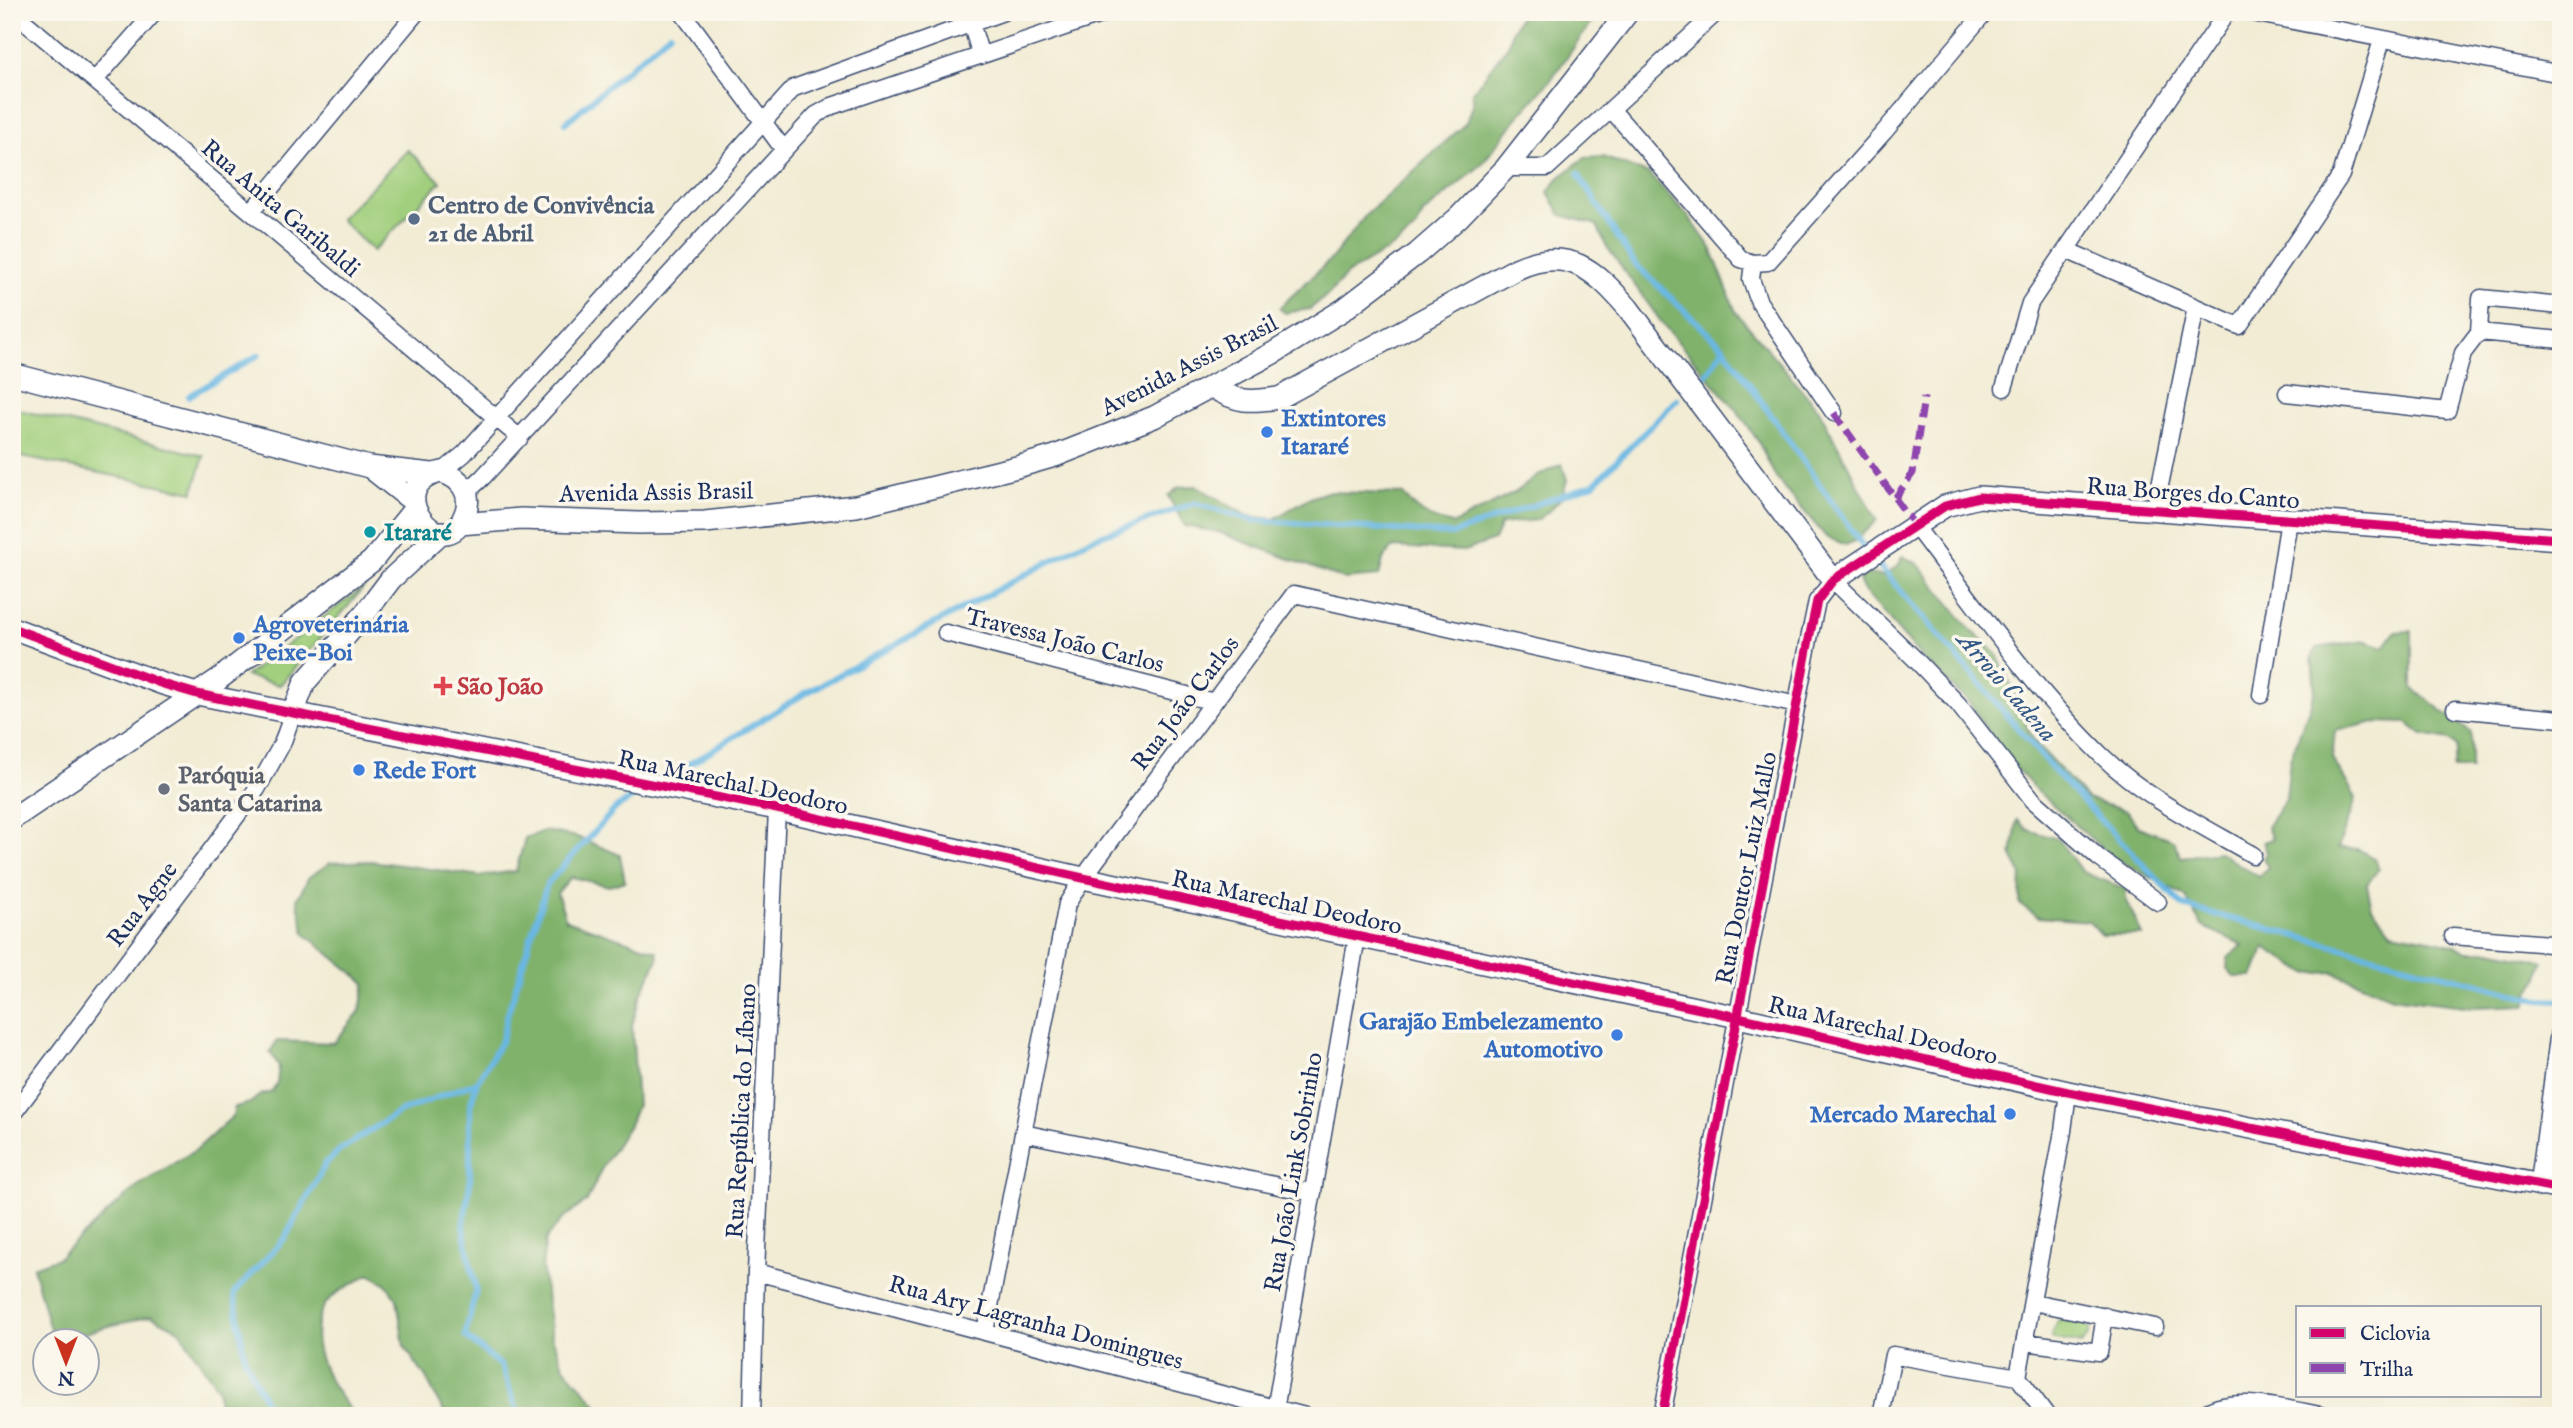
<svg xmlns="http://www.w3.org/2000/svg" width="2573" height="1428" font-family="'IM FELL English',serif">
<style>
.green{fill:#a1cf7d;stroke:#5e7f6e;stroke-width:2}
.forest{fill:#80b26c;stroke:#4e7065;stroke-width:2}
.lines{fill:none;stroke-linecap:round;stroke-linejoin:round}
.stream{stroke:#69b7e3;stroke-width:6}
.minor-casing{stroke:#3b4b70;stroke-width:19}
.tertiary-casing{stroke:#3b4b70;stroke-width:24}
.minor{stroke:#fff;stroke-width:16}
.tertiary{stroke:#fff;stroke-width:21}
.quiet{stroke:#8e44ad;stroke-width:7;stroke-dasharray:14 7;stroke-linecap:butt}
.cycleway-casing{stroke:#fbf7ec;stroke-width:13}
.cycleway{stroke:#d6006c;stroke-width:9}
.service-dot{fill:#5c6f8a;stroke:#fbf7ec;stroke-width:2.5}
.shop-dot{fill:#3f7fe0;stroke:#fbf7ec;stroke-width:2.5}
.culture-dot{fill:#0f9aa8;stroke:#fbf7ec;stroke-width:2.5}
.health-dot{fill:#e0444e;stroke:#fbf7ec;stroke-width:2.5}
.worship-dot{fill:#6b7280;stroke:#fbf7ec;stroke-width:2.5}
.labels{text-anchor:middle;stroke-width:7;stroke-linejoin:round;paint-order:stroke}
.service-label{font-size:24px;font-weight:bold;fill:#4e5e75;stroke:#fbf7ec;text-anchor:start}
.street-label{font-size:24px;fill:#1b2f5e;stroke:#fbf7ec}
.shop-label{font-size:24px;font-weight:bold;fill:#366cbe;stroke:#fbf7ec;text-anchor:start}
.culture-label{font-size:24px;font-weight:bold;fill:#0d838f;stroke:#fbf7ec;text-anchor:start}
.health-label{font-size:24px;font-weight:bold;fill:#be3a42;stroke:#fbf7ec;text-anchor:start}
.worship-label{font-size:24px;font-weight:bold;fill:#5b616d;stroke:#fbf7ec;text-anchor:start}
.water-label{font-size:26px;font-style:italic;fill:#325886;stroke:#fbf7ec}
</style>
<rect width="100%" height="100%" fill="#fbf7ec"/>
<filter id="ink" filterUnits="userSpaceOnUse"><feTurbulence type="fractalNoise" baseFrequency=".0143" numOctaves="2"/><feDisplacementMap in="SourceGraphic" scale="14" xChannelSelector="R" yChannelSelector="G"/><feConvolveMatrix kernelMatrix="1 2 1 2 8 2 1 2 1" color-interpolation-filters="sRGB"/></filter>
<filter id="wash" filterUnits="userSpaceOnUse"><feTurbulence type="fractalNoise" baseFrequency=".00686" numOctaves="4" result="noise"/><feDisplacementMap in="SourceGraphic" scale="28" xChannelSelector="R" yChannelSelector="G"/><feGaussianBlur stdDeviation="1.57" result="paint"/><feColorMatrix in="noise" values="0 0 0 0 0 0 0 0 0 0 0 0 0 0 0 0 0 1.4 0 .05"/><feComposite in="paint" operator="in"/></filter>
<g filter="url(#wash)">
<rect width="100%" height="100%" fill="#f2ecd4"/>
<!-- green -->
<path class="green" d="M408,150L441,182L373,251L340,219Z
M12,408L204,456L193,492L12,455Z
M366,585L280,685L246,676Z
M2068,1316L2080,1318L2090,1329L2089,1335L2081,1344L2051,1338C2054,1325 2056,1319 2068,1316Z"/>
<!-- forest -->
<path class="forest" d="M1523,12H1599L1550,81L1518,117L1482,164L1423,214L1416,228L1399,243L1347,274L1330,293L1310,309L1285,313L1279,308L1331,259L1366,215L1466,123L1473,101L1472,93L1509,44L1512,30Z
M1603,157L1649,174L1689,217L1711,248L1736,312L1819,410L1877,520L1855,541L1846,545L1826,537L1776,478L1758,441L1738,412L1662,323L1605,244L1597,225L1561,215L1548,192L1558,179L1584,158Z
M1562,464L1567,480L1562,497L1550,510L1537,520L1501,524L1494,540L1464,551L1393,547L1383,560L1379,576L1343,579L1218,532L1185,526L1168,496L1179,487L1196,486L1248,516L1274,519L1307,499L1327,492L1402,494C1418,512 1430,520 1454,524L1516,492L1537,476Z
M1902,556L1918,564L1969,628L1997,654L2013,690L2025,704L2026,724L2034,741L2087,799L2127,811L2138,827L2173,840L2181,857L2219,852L2259,877L2268,867L2263,858L2267,852L2263,842L2272,839L2267,827L2286,799L2290,759L2315,692L2312,657L2316,648L2366,641L2384,647L2395,632L2412,631V688L2471,733V769H2453L2457,747L2450,740L2423,735L2407,723L2375,722L2335,731L2332,758L2356,798L2338,848L2358,849L2375,859L2378,869L2367,885L2372,908L2392,932L2440,941L2468,951H2496L2544,961L2538,980L2527,995L2526,1005L2473,1007L2392,997L2333,972L2307,974L2265,947L2253,977H2234L2227,969L2228,958L2243,945L2202,926L2185,896L2111,856L2036,790L2002,753L1969,702L1925,661L1864,591L1859,581L1866,574L1884,576L1899,565Z
M2017,820L2028,830L2058,839L2082,872L2126,889V899L2142,935H2102L2089,921L2038,917L2020,904L2021,873L2012,856Z
M545,831L577,837L620,855L625,881L609,886L571,877L557,893L566,920L657,951L658,959L641,994L632,1025L637,1105L629,1125L602,1168L587,1201L563,1218L546,1239L542,1266L552,1337L564,1367L607,1416H446L426,1378L404,1346L397,1299L385,1283L369,1274C355,1283 333,1292 324,1306C302,1343 331,1388 355,1416H219L218,1389L179,1330L151,1316L101,1328L64,1340L50,1330L33,1267L58,1258L136,1187L197,1149L233,1116L235,1107L250,1103L260,1095L272,1092L277,1083L279,1066L270,1052L277,1041L334,1043L360,1011L365,983L305,934L297,899L309,877L330,863L371,861L481,876L516,871L525,838Z"/>
<g class="lines">
<!-- stream -->
<path class="stream" d="M565,123L670,33
M1578,174L1634,263L1724,348L1865,549L2056,773L2183,906L2539,1000L2561,1001
M1705,376L1724,348
M189,396L259,355
M663,780L804,694L1091,539L1195,503L1252,520L1452,534L1594,484L1677,399
M272,1416L245,1359L234,1293L285,1238L326,1163L340,1150L399,1112L477,1082
M519,1416L501,1366L465,1336L476,1290L463,1227L470,1183V1106L477,1082L502,1040L507,1016L547,884L616,808L647,789"/>
</g>
</g>
<g filter="url(#ink)">
<g class="lines">
<defs>
<path id="minor" d="M13,12L520,438
M682,12L784,150
M2248,12L2561,74
M971,23L981,56
M95,80L155,12
M1611,109L1741,259L1753,263L1768,262L1884,132L1985,12
M1506,168H1547L1717,12
M251,212L417,12
M2066,250L2239,326L2341,175L2382,40
M1753,263L1751,279L1759,302L1834,413
M2479,332L2561,340
M2004,388L2030,303L2227,12
M2287,393L2447,411L2463,353L2479,332L2481,298L2561,306
M442,472L464,454L794,88L1003,12
M466,493L483,477L816,115L832,106L1109,12
M2155,510L2196,307
M1915,526C1974,603 2031,687 2101,755C2144,797 2201,825 2253,855
M946,633L1214,702
M2261,695L2289,520
M2455,709L2561,719
M2453,936L2561,945
M12,1115L257,789L282,744L293,713
M1023,1133L1313,1193
M756,1272L1305,1416
M2033,1302L2155,1327
M985,1332L1067,904L1083,878L1294,594L1797,705
M2025,1342L2099,1352L2105,1316
M752,1416L756,1272L777,809
M1274,1416L1357,937
M1662,1416L1810,634L1817,601L1833,580L1915,659L1958,704L2033,800L2099,858L2158,902
M1881,1416L1893,1355L2018,1377
M2047,1416L2018,1377L2063,1131L2068,1092
M2201,1416C2229,1392 2290,1410 2325,1416"/>
<path id="tertiary" d="M12,374L369,467L432,474
M1212,387C1238,403 1250,402 1279,398L1516,269C1568,245 1595,270 1628,308L1833,580L1945,506L1979,497L2561,539
M371,468L414,502
M442,472C461,478 473,494 465,514C444,571 376,484 442,472Z
M460,524L521,519L639,523L705,522L856,506L1017,467L1055,456L1154,417L1275,352L1343,310L1418,253L1459,217L1506,168L1628,12
M12,628L163,684L197,694L777,809L1083,878L1738,1017L2068,1092L2561,1189
M293,713L305,682L363,616L391,579L442,532
M12,819L219,679L372,561L415,508
M2541,1186L2561,1034"/>
</defs>
<!-- minor casing -->
<use href="#minor" class="minor-casing"/>
<!-- tertiary casing -->
<use href="#tertiary" class="tertiary-casing"/>
<!-- minor -->
<use href="#minor" class="minor"/>
<!-- tertiary -->
<use href="#tertiary" class="tertiary"/>
<!-- quiet -->
<path class="quiet" d="M1834,413L1915,526
M1895,498L1913,473L1924,397"/>
<defs>
<path id="cycleway" d="M12,628L163,684L197,694L777,809L1083,878L1738,1017L2068,1092L2561,1189
M1662,1416L1810,634L1817,601L1833,580L1945,506L1979,497L2561,539"/>
</defs>
<!-- cycleway casing -->
<use href="#cycleway" class="cycleway-casing"/>
<!-- cycleway -->
<use href="#cycleway" class="cycleway"/>
</g>
</g>
<!-- markers -->
<circle class="service-dot" cx="414" cy="219" r="7"/>
<g class="shop-dot">
<circle cx="1267" cy="432" r="7"/>
<circle cx="239" cy="638" r="7"/>
<circle cx="359" cy="770" r="7"/>
<circle cx="1617" cy="1035" r="7"/>
<circle cx="2010" cy="1114" r="7"/>
</g>
<circle class="culture-dot" cx="370" cy="532" r="7"/>
<path class="health-dot" d="M439.5 675.5h7v7h7v7h-7v7h-7v-7h-7v-7h7z"/>
<circle class="worship-dot" cx="164" cy="789" r="7"/>
<g class="labels">
<!-- service labels -->
<g class="service-label">
<text x="428" y="213">Centro de Convivência<tspan x="428" dy="28">21 de Abril</tspan></text>
</g>
<!-- street labels -->
<g class="street-label">
<text transform="translate(281 208) rotate(40)" y="8">Rua Anita Garibaldi</text>
<text transform="translate(1189 365) rotate(-27)" y="8">Avenida Assis Brasil</text>
<text transform="translate(656 492) rotate(-1)" y="8">Avenida Assis Brasil</text>
<text transform="translate(2193 493) rotate(4)" y="8">Rua Borges do Canto</text>
<text transform="translate(1065 640) rotate(14)" y="8">Travessa João Carlos</text>
<text transform="translate(1185 703) rotate(-53)" y="8">Rua João Carlos</text>
<text transform="translate(733 782) rotate(12)" y="8">Rua Marechal Deodoro</text>
<text transform="translate(1746 868) rotate(-79)" y="8">Rua Doutor Luiz Mallo</text>
<text transform="translate(1287 902) rotate(12)" y="8">Rua Marechal Deodoro</text>
<text transform="translate(142 904) rotate(-53)" y="8">Rua Agne</text>
<text transform="translate(1883 1030) rotate(13)" y="8">Rua Marechal Deodoro</text>
<text transform="translate(741 1111) rotate(-87)" y="8">Rua República do Líbano</text>
<text transform="translate(1293 1172) rotate(-80)" y="8">Rua João Link Sobrinho</text>
<text transform="translate(1036 1322) rotate(15)" y="8">Rua Ary Lagranha Domingues</text>
</g>
<!-- shop labels -->
<g class="shop-label">
<text x="1281" y="426">Extintores<tspan x="1281" dy="28">Itararé</tspan></text>
<text x="253" y="632">Agroveterinária<tspan x="253" dy="28">Peixe-Boi</tspan></text>
<text x="373" y="778">Rede Fort</text>
<text x="1603" y="1029" text-anchor="end">Garajão Embelezamento<tspan x="1603" dy="28">Automotivo</tspan></text>
<text x="1996" y="1122" text-anchor="end">Mercado Marechal</text>
</g>
<!-- culture labels -->
<g class="culture-label">
<text x="384" y="540">Itararé</text>
</g>
<!-- health labels -->
<g class="health-label">
<text x="457" y="694">São João</text>
</g>
<!-- worship labels -->
<g class="worship-label">
<text x="178" y="783">Paróquia<tspan x="178" dy="28">Santa Catarina</tspan></text>
</g>
<!-- water labels -->
<g class="water-label">
<text transform="translate(2008 686) rotate(49)" y="9">Arroio Cadena</text>
</g>
</g>
<!-- margin -->
<rect width="2573" height="1428" fill="none" stroke="#fbf7ec" stroke-width="42"/>
<!-- legend -->
<rect x="2296" y="1306" width="245" height="91" fill="#fbf7ec" stroke="#a1a7b3" stroke-width="2"/>
<rect x="2310" y="1328" width="35" height="10" fill="#d6006c" stroke="#a1a7b3" stroke-width="2"/>
<text x="2360" y="1340" font-size="21" fill="#1b2f5e">Ciclovia</text>
<rect x="2310" y="1363" width="35" height="10" fill="#8e44ad" stroke="#a1a7b3" stroke-width="2"/>
<text x="2360" y="1376" font-size="21" fill="#1b2f5e">Trilha</text>
<!-- north arrow -->
<g transform="translate(66 1362) rotate(180)"><circle r="33" fill="#fbf7ec" stroke="#a1a7b3" stroke-width="2"/>
<path d="M0-5L12 26L0 18L-12 26Z" fill="#c8321e"/>
<text y="-10" font-size="19" font-weight="bold" text-anchor="middle" fill="#1b2f5e">N</text>
</g>
</svg>
